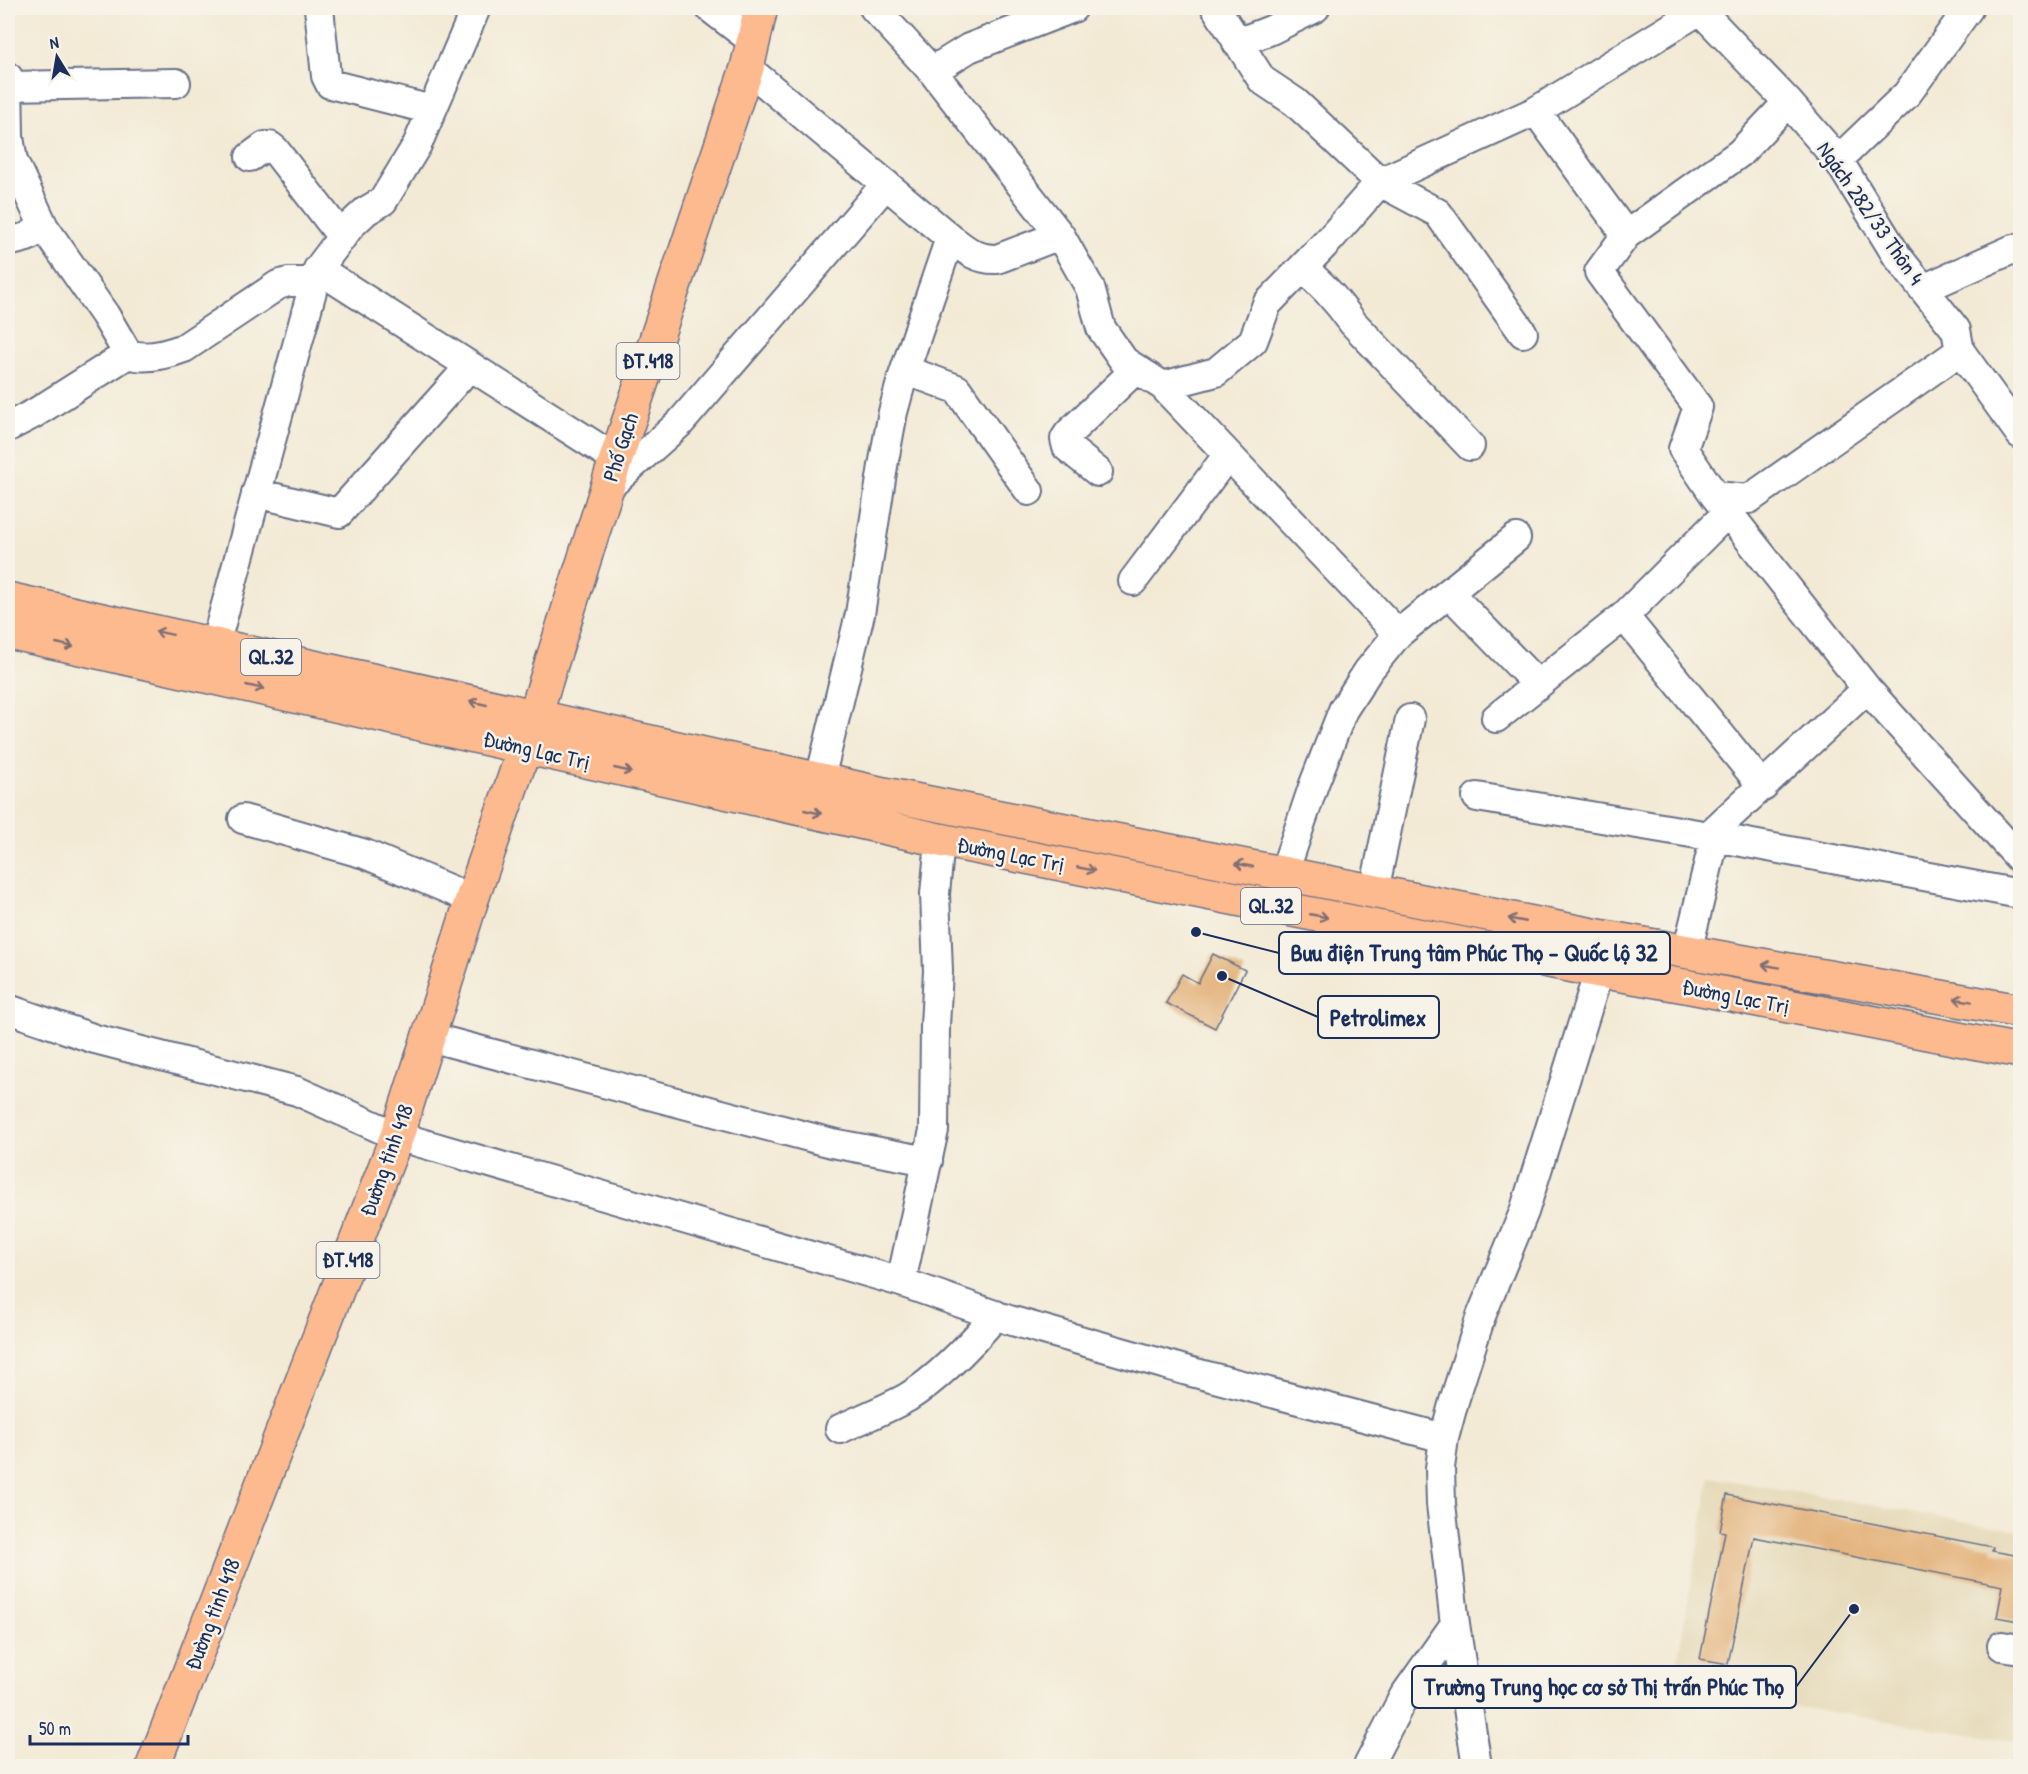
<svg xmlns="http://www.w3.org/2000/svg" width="2028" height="1774" font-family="'Patrick Hand',sans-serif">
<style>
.built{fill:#e6daba}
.building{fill:#e4b47e}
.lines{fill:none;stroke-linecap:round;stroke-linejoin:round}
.minor-casing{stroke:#677088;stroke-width:32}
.major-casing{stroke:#677088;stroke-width:36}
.highway-casing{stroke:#677088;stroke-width:36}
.minor{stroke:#fff;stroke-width:28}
.major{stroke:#fcba8e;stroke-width:33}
.highway{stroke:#fcba8e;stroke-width:33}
.oneway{stroke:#806e74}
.labels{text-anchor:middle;stroke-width:5;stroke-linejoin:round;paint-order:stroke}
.shield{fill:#f7f3e8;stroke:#5d6a87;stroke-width:1.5}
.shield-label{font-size:21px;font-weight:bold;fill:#1b2f5e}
.street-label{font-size:22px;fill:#1b2f5e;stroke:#f7f3e8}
.leader{fill:none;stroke:#1b2f5e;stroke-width:2}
.callout-dot{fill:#1b2f5e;stroke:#f7f3e8;stroke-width:2}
.callout{fill:#f7f3e8;stroke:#1b2f5e;stroke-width:2}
.callout-label{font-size:24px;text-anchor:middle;font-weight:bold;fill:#1b2f5e}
</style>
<rect width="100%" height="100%" fill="#f7f3e8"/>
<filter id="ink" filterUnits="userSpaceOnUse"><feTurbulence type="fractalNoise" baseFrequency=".0167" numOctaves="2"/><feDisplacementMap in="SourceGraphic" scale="12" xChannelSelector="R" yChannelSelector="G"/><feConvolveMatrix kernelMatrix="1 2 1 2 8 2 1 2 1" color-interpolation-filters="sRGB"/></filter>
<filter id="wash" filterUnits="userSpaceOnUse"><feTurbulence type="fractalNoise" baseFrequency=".008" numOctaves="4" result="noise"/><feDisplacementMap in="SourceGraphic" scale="24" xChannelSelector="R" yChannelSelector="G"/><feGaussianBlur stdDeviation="1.35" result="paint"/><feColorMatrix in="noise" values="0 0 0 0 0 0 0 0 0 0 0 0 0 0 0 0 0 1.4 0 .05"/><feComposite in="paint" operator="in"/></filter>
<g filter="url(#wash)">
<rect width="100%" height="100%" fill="#f3ead5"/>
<!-- built -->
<path class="built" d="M1710,1477L2020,1531V1742L1673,1687Z"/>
<g id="blocks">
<!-- building -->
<path class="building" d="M1213,954L1245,970L1215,1028L1166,1003L1182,974L1198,983Z
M1727,1495L1993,1547L1992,1551L2020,1556V1621L1997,1617L2003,1586L1754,1537L1728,1664L1700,1659L1725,1532L1720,1531Z"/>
</g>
</g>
<g filter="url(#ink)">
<use href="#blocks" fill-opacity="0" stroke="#677088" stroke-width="1.5"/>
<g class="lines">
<defs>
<path id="minor" d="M319,8L326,76L330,84L432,110
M710,8L753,41
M874,8L932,71L1060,235L1090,288L1101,328L1124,361L1163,386L1398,634
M1216,8L1262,80L1295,102L1380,182L1536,111L1700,10
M1698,8L1788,102L1838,160L1897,256L1956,330L1960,351L2020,434
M1237,43L1271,30L1315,8
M747,68L950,238C966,250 977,260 997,259L1060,235
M932,71L969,48L1073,8
M8,77L9,137L13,161L44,227L105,315L128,354C145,360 168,354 184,348L278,285L288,282H313
M8,86L176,83
M1536,111L1626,235L1599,272L1698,407L1683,449L1715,496L1867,689L2020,859
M250,157L265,146H270L275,150L342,237
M1838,160L1907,94L1969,8
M1626,235L1740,153L1788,102
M8,242L27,237L44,227
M1302,268C1323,284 1338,302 1353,323L1470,446
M318,269L616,459
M1923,289L2013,249L2020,248
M905,370L957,389L1029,491
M1163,386L1216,372L1253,341L1267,304L1330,239L1380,182L1438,213L1523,333
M8,427L35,413L128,354
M1098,472L1067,447L1065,439L1069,433L1136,369
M606,489L680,423L886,184
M256,493L339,513L470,366
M1715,496L1749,499L1960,351
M1728,512L1624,616L1763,787
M1133,581L1227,456
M1449,593L1538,685
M215,645L318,269L351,225L366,211L383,201L417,145L476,8
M1496,718L1624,616
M820,779L860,614L883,466L893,412L902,379L950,238
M1477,797L1715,837L2020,894
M243,819L365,854L472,899
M1708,836L1867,689
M1284,873L1314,784L1343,710L1368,671L1398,634L1516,538
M1374,891L1410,719
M1687,952L1715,837
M8,1009L95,1039L297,1091L397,1136L901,1282L934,1130L935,1026L938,971L935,894L940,840
M429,1037L832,1143L928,1161
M901,1282L1009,1320L1188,1371L1444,1438
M840,1429C863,1418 887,1409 908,1397C939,1378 972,1343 996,1315
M2002,1646L2020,1649
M1368,1766L1404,1696L1455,1624
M1477,1766L1455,1624L1441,1504L1440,1468L1444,1438L1454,1401L1481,1316L1524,1212L1599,971"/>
<path id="major" d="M153,1766L397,1136L472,899L525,747L616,459L747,68L761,8"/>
<path id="highway" d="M8,599L884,794L1593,935L2020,1011
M8,632L940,840L1599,971L1685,986L2020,1051"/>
</defs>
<!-- minor casing -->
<use href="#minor" class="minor-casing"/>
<!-- major casing -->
<use href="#major" class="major-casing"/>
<!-- highway casing -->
<use href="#highway" class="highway-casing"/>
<!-- minor -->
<use href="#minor" class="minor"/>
<!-- major -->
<use href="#major" class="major"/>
<!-- highway -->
<use href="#highway" class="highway"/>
</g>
<!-- one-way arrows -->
<defs><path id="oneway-shaft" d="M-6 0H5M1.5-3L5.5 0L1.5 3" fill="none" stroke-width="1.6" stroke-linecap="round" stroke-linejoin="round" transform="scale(1.5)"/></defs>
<g class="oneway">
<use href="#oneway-shaft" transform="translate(164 633) rotate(-168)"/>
<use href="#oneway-shaft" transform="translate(65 645) rotate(13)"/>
<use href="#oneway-shaft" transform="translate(255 687) rotate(13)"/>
<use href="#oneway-shaft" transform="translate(478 703) rotate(-167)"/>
<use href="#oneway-shaft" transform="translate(623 770) rotate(13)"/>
<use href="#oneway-shaft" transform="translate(813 812) rotate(13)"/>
<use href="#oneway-shaft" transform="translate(1244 865) rotate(-169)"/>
<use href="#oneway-shaft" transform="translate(1086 869) rotate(11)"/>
<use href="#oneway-shaft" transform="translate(1319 916) rotate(11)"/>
<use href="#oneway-shaft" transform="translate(1517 920) rotate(-169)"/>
<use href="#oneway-shaft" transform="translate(1771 966) rotate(-170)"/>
<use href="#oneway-shaft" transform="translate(1963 1000) rotate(-170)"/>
</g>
</g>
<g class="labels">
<!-- shield labels -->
<g class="shield">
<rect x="616.5" y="343" width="63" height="36" rx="4.5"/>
<rect x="241" y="639" width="60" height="36" rx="4.5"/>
<rect x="1241" y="888" width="60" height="36" rx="4.5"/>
<rect x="316.5" y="1242" width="63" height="36" rx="4.5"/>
</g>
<g class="shield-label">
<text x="648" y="368">ĐT.418</text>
<text x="271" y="664">QL.32</text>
<text x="1271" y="913">QL.32</text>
<text x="348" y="1267">ĐT.418</text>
</g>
<!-- street labels -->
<g class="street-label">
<text transform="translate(1871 213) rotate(55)" y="8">Ngách 282/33 Thôn 4</text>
<text transform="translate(620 447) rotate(-72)" y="8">Phố Gạch</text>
<text transform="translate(537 750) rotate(13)" y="8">Đường Lạc Trị</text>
<text transform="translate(1011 854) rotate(11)" y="8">Đường Lạc Trị</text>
<text transform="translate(1736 996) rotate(11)" y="8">Đường Lạc Trị</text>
<text transform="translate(386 1160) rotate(-70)" y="8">Đường tỉnh 418</text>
<text transform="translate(212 1614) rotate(-69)" y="8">Đường tỉnh 418</text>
</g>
</g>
<!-- callouts -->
<path class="leader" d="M1196 932L1279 953M1222 976L1318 1017M1854 1609L1796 1687"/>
<g class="callout-dot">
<circle cx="1196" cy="932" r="6"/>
<circle cx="1222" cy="976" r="6"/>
<circle cx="1854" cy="1609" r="6"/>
</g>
<g class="callout">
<rect x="1279" y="932" width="391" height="42" rx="6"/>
<rect x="1318" y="996" width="121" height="42" rx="6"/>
<rect x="1412" y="1666" width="384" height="42" rx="6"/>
</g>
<g class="callout-label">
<text x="1474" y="961">Bưu điện Trung tâm Phúc Thọ - Quốc lộ 32</text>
<text x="1378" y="1026">Petrolimex</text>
<text x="1604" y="1695">Trường Trung học cơ sở Thị trấn Phúc Thọ</text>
</g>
<!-- margin -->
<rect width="2028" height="1774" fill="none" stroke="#f7f3e8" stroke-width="30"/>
<!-- north arrow -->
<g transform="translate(57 57) rotate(349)" stroke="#f7f3e8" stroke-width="4.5" paint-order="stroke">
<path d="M0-4.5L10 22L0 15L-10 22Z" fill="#1b2f5e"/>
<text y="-9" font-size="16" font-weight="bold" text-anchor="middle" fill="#1b2f5e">N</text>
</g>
<!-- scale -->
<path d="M30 1735v9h158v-9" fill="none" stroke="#1b2f5e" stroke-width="3"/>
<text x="39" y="1735" font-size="18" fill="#1b2f5e" stroke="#f7f3e8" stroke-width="4.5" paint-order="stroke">50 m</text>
</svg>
